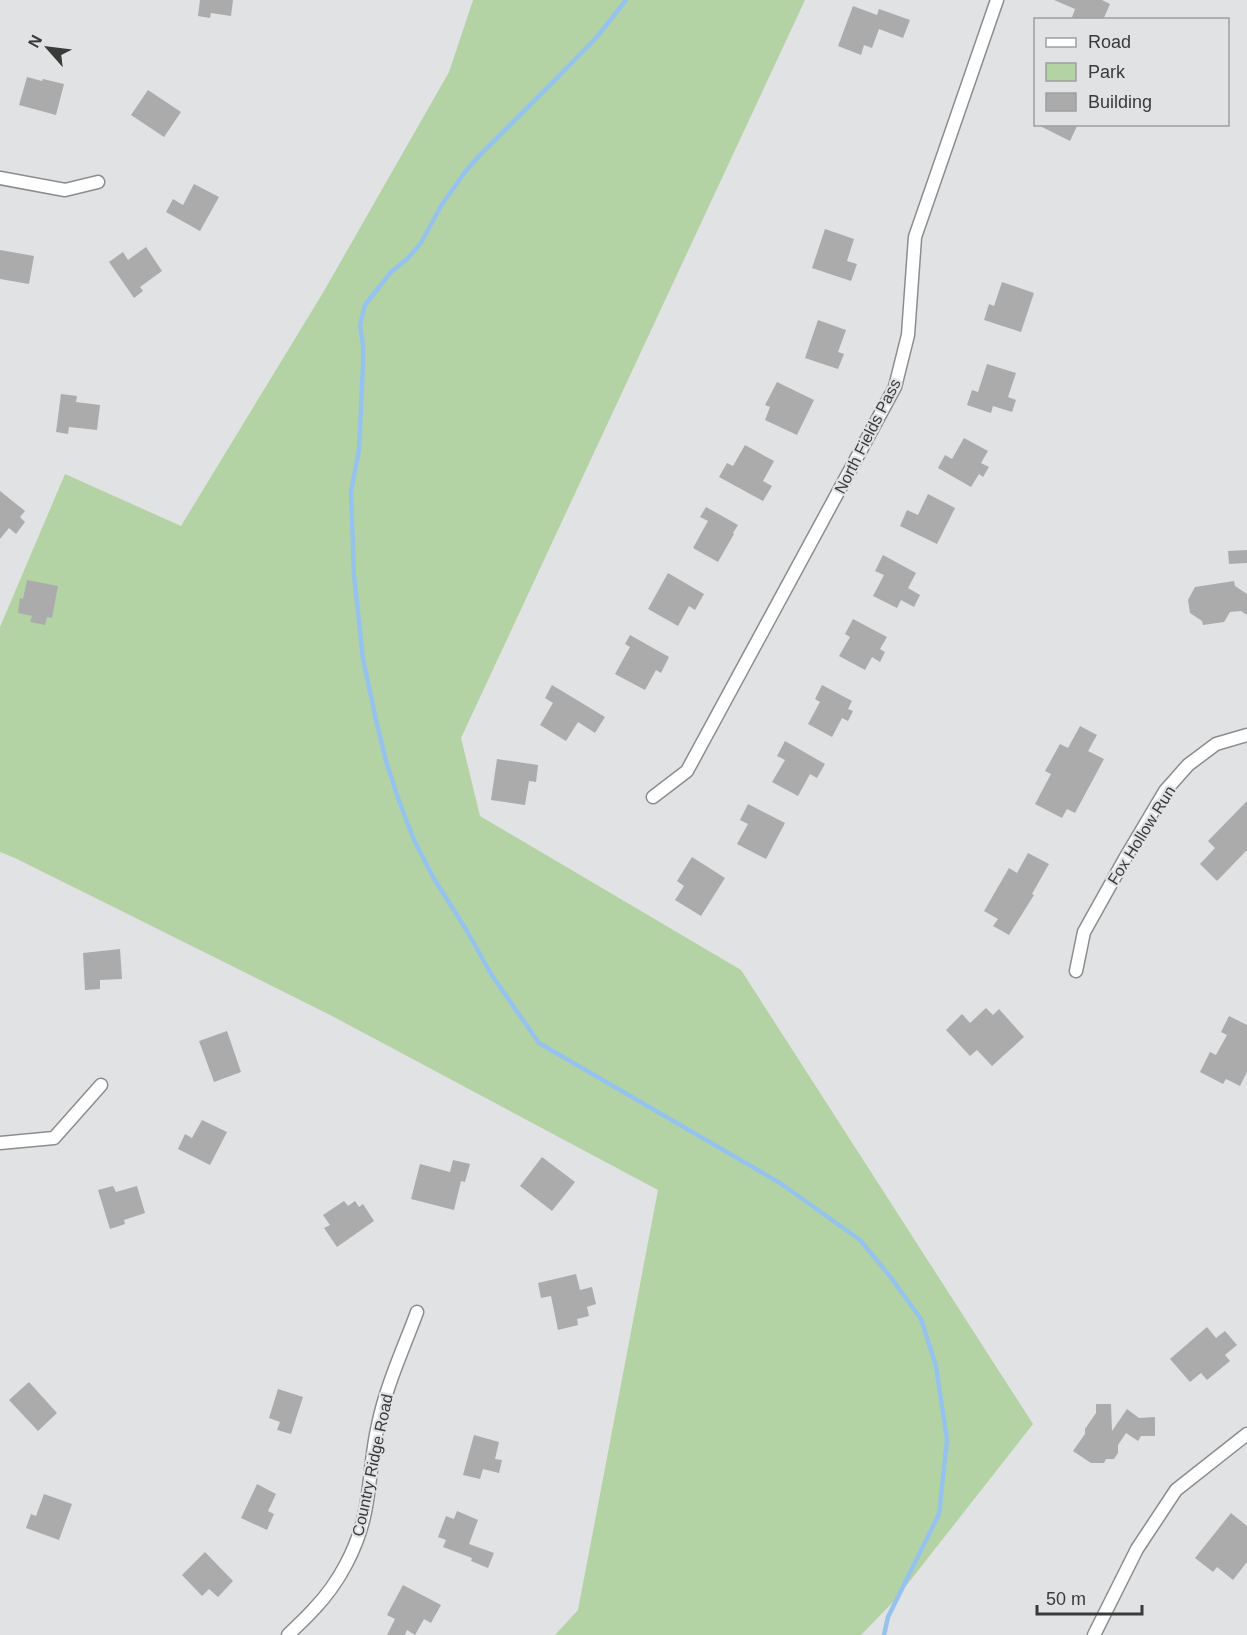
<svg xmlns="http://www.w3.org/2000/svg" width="1247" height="1635" font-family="Arial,sans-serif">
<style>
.green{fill:#b3d3a5}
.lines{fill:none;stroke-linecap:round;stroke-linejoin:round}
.stream{stroke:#96c3ed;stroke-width:4.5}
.building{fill:#ababac}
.minor-casing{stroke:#8c8d8e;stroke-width:15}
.minor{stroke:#fff;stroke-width:12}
.labels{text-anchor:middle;stroke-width:4.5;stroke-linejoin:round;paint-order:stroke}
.street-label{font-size:16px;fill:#393a3a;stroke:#e1e2e3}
</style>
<rect width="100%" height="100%" fill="#e1e2e3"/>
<!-- green -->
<path class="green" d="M473,0H805L461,738L480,816L741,970L1033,1424L895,1600L861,1635H555L578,1610L658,1190L332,1016L15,858L0,852V627L65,474L181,526L324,291L449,72Z"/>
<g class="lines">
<!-- stream -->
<path class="stream" d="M626,0L597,37L553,82L479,156L465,172L441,206L421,243L407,259L391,272L365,305L360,325L363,345V366L359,450L351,492L354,575L363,659L376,720L386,761L399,801L414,840L433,877L467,931L491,974L539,1043L780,1183L860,1240L889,1275L921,1319L936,1366L947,1440L939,1514L888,1617L884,1635"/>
</g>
<!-- building -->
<path class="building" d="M200,0H233L231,16L211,13L210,18L198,16Z
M1054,0H1102L1110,4L1103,20H1071L1075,9Z
M853,6L877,15L879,9L910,20L903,38L879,29L872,48L864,45L861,55L838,46Z
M27,77L42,81L43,79L64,84L56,115L19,105Z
M148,90L181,112L164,137L131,115Z
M1036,124H1078L1070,141Z
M194,184L219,197L200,231L166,212L173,199L183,205Z
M825,229L854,239L847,261L857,264L851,281L812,268Z
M146,247L162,271L140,287L143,291L134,298L109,262L123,252L128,260Z
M0,250L34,256L29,284L0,279Z
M1002,282L1034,293L1021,332L984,320L989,304L994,306Z
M818,320L846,330L838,352L844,354L838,369L805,358Z
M987,364L1016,373L1008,397L1016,400L1012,412L993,406L991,413L967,405L972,390L978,392Z
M777,382L814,400L797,435L765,420L770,407L765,405Z
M61,394L77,396L76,402L100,405L97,430L69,427L68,434L56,432Z
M964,438L988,451L981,463L989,467L983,477L979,474L971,487L938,468L945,455L952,459Z
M745,445L774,461L763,481L772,486L763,501L719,477L727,463L733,466Z
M0,491L25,511L20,517L25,522L16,534L9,528L0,539Z
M928,494L955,508L937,544L900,526L907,510L918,515Z
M706,507L738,525L733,533L734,534L718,562L693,548L708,521L700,517Z
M1247,550V563L1229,564L1228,551Z
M883,555L916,573L908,588L920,595L914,607L901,600L897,608L873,596L884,575L875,571Z
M668,573L704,594L695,610L689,606L678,626L648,609Z
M27,580L58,586L52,618L47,617L45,625L30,622L32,616L18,613L20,598L23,599Z
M1234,581L1235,586L1247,594V615L1241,611L1230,612L1224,622L1203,625L1202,621L1190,613L1188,600L1195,587Z
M853,619L887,637L880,649L885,652L880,662L872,657L865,670L839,656L850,637L845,634Z
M630,635L669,657L661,673L656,670L645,690L615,674L630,647L625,644Z
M552,685L605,717L595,733L578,722L566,741L540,725L553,703L545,698Z
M822,685L852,701L848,709L853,711L848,721L842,718L832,737L808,724L820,702L815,699Z
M1080,726L1097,735L1088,751L1104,759L1075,813L1067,809L1062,818L1035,804L1051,774L1045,771L1060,744L1068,748Z
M785,741L825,764L817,778L810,774L798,796L772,782L785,760L777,756Z
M497,759L538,765L536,782L529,781L525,805L491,800Z
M1247,801V850L1217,881L1200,864L1215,848L1208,841Z
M748,804L785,823L766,859L737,844L748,824L740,820Z
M1028,853L1049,864L1032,894L1034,895L1009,935L993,926L998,919L984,911L1009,868L1017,873Z
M692,857L725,878L701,916L675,900L684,886L677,881Z
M120,949L122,979L100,980V989L85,990L83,953Z
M986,1008L993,1015L999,1009L1024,1037L992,1066L977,1050L970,1056L946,1030L962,1014L970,1023Z
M1229,1016L1247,1025V1072L1240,1086L1226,1079L1223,1084L1200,1072L1210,1052L1216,1055L1227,1035L1221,1032Z
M227,1031L241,1072L214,1082L199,1041Z
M202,1120L227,1132L210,1165L178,1149L185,1134L192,1138Z
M542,1157L575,1182L552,1211L520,1186Z
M453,1160L470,1164L465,1182L461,1181L454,1210L411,1199L420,1164L450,1172Z
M113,1186L116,1192L137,1186L145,1213L124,1220L125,1224L110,1229L98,1190Z
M344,1201L348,1206L355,1201L359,1207L363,1204L374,1221L337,1247L324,1228L330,1225L323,1215Z
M576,1274L580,1290L592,1287L596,1304L587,1307L589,1316L577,1319L578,1325L558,1330L551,1296L541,1298L538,1283Z
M1207,1327L1216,1338L1225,1331L1237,1345L1225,1355L1230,1361L1207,1380L1201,1373L1190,1382L1170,1359Z
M29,1382L57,1413L38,1431L9,1400Z
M278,1389L303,1397L291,1434L277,1430L280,1422L269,1418Z
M1096,1404H1111L1112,1431L1127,1409L1139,1418L1155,1417V1436H1141L1138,1441L1126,1433L1118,1445V1453L1114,1459H1106L1104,1463H1091L1073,1451L1085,1434V1429L1096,1413Z
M474,1435L499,1442L495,1459L502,1460L499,1473L483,1469L480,1479L463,1475Z
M257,1484L276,1494L268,1511L274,1514L267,1530L241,1518Z
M44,1494L72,1504L59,1540L26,1528L31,1514L36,1516Z
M457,1511L478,1520L469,1544L494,1553L488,1568L471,1561L472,1558L443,1547L446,1540L438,1537L446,1516L454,1519Z
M1231,1513L1247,1526V1562L1233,1580L1217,1567L1213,1572L1195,1558Z
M205,1552L233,1581L218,1597L209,1589L202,1596L182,1575Z
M403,1585L441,1605L431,1623L424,1619L415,1635L407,1630L405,1635H387L395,1619L387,1615Z"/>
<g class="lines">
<defs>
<path id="minor" d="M0,178L65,190L98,182
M653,797L687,771L895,387L908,335L915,237L997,0
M1076,971L1084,932L1127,855L1165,791L1188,765L1216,744L1247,735
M0,1143L54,1138L101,1085
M288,1635C297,1626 306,1618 314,1609C339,1583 358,1547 365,1512C371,1484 371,1454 378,1425C386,1386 403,1350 417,1312
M1094,1635L1137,1549L1176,1490L1247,1434"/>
</defs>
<!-- minor casing -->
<use href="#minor" class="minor-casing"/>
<!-- minor -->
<use href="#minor" class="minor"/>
</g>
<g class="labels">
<!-- street labels -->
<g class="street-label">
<text transform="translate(867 436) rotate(-63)" y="6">North Fields Pass</text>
<text transform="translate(1141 835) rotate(-58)" y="6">Fox Hollow Run</text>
<text transform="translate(372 1465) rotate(-78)" y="6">Country Ridge Road</text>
</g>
</g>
<!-- legend -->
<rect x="1034" y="18" width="195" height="108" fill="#e1e2e3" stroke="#9e9f9f" stroke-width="1.5"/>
<rect x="1046" y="38" width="30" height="9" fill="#ffffff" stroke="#9e9f9f" stroke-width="1.5"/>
<text x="1088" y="48" font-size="18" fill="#393a3a">Road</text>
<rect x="1046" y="63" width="30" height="18" fill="#b3d3a5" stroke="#9e9f9f" stroke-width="1.5"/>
<text x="1088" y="78" font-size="18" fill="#393a3a">Park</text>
<rect x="1046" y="93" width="30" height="18" fill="#ababac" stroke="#9e9f9f" stroke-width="1.5"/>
<text x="1088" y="108" font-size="18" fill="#393a3a">Building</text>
<!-- north arrow -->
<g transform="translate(48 48) rotate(298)" stroke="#e1e2e3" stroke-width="4.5" paint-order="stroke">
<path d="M0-4.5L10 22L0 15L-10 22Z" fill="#393a3a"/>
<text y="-9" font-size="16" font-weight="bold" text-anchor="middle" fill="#393a3a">N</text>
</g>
<!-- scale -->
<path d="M1037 1605v9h105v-9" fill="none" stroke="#393a3a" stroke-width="3"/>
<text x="1046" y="1605" font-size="18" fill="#393a3a" stroke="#e1e2e3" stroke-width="4.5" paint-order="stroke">50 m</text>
</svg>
